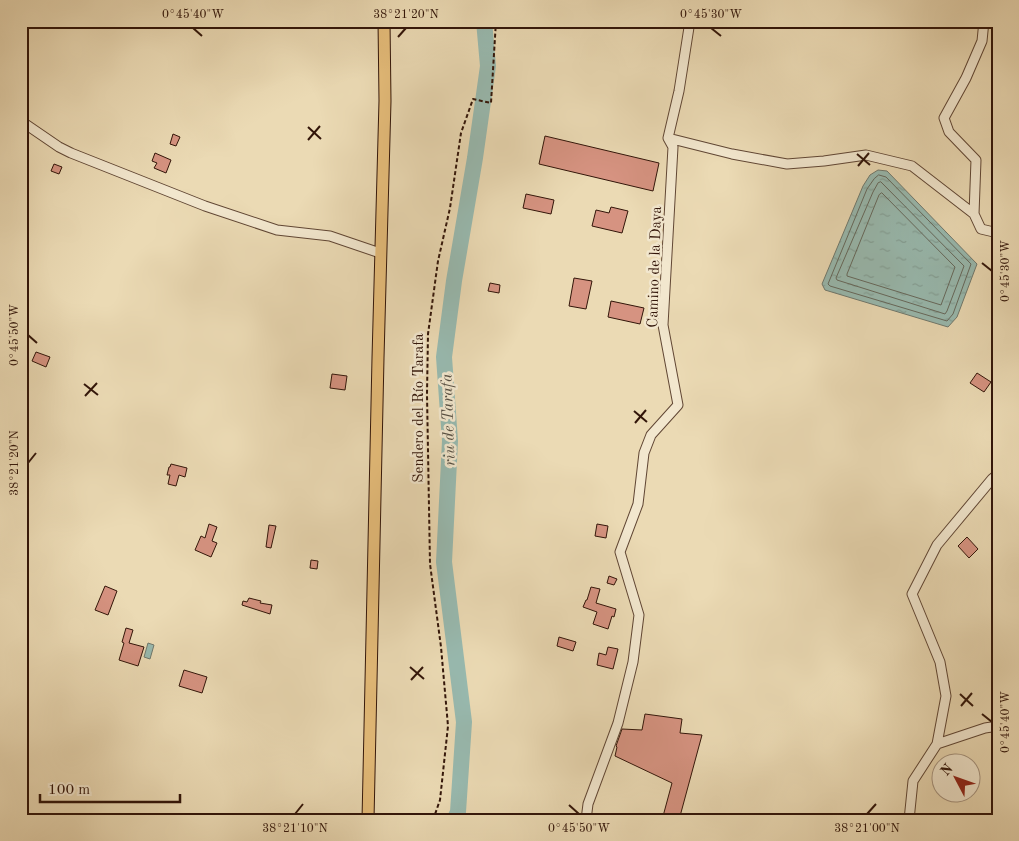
<svg xmlns="http://www.w3.org/2000/svg" width="1019" height="841" font-family="'Old Standard TT',serif">
<style>
.water{fill:url(#water-ripples);stroke:#6f786d}
.lines{fill:none;stroke-linecap:round;stroke-linejoin:round}
.shore{stroke:#65685c;stroke-width:1}
.river{stroke:#98bab0;stroke-width:16}
.building{fill:#d69381;stroke:#321509}
.minor-casing{stroke:#604634;stroke-width:11}
.major-casing{stroke:#321509;stroke-width:13}
.path{stroke:#321509;stroke-width:2;stroke-dasharray:4 2.5;stroke-linecap:butt}
.minor{stroke:#f2e7ce;stroke-width:9}
.major{stroke:#e6bd7a;stroke-width:11}
.ticks{fill:none;stroke:#321509;stroke-width:2}
.labels{text-anchor:middle;stroke-width:5;stroke-linejoin:round;paint-order:stroke}
.street-label{font-size:15px;fill:#321509;stroke:#f2e7ce}
.water-label{font-size:16px;font-style:italic;fill:#564f43;stroke:#f2e7ce}
.neatline{fill:none;stroke:#321509;stroke-width:2}
.ticks-label{font-size:12px;text-anchor:middle;fill:#321509}
</style>
<defs>
<pattern id="water-ripples" width="26" height="14" patternUnits="userSpaceOnUse" patternTransform="scale(1.25)"><rect width="26" height="14" fill="#98bab0"/><path d="M2 4q2-2 4 0t4 0M15 11q2-2 4 0t4 0" fill="none" stroke="#839f96"/></pattern>
</defs>
<rect width="100%" height="100%" fill="#ebdab4"/>
<filter id="stains"><feTurbulence type="fractalNoise" baseFrequency=".004" numOctaves="4"/><feColorMatrix values="0 0 0 0 .2 0 0 0 0 .09 0 0 0 0 .02 0 0 0 .5 -.17"/></filter>
<radialGradient id="worn" r=".72"><stop offset=".6" stop-color="#630" stop-opacity="0"/><stop offset="1" stop-color="#630" stop-opacity=".3"/></radialGradient>
<!-- water -->
<path class="water" d="M878,170L887,171L977,264L957,317L948,327L825,290L822,284L863,186L870,175Z
M148,643L154,645L150,659L144,657Z"/>
<g class="lines">
<!-- shore -->
<path class="shore" d="M879,175L886,177L971,264L953,314L947,321L830,286L828,284L867,189L874,179Z
M881,182L964,266L947,311L945,314L837,280L836,278L873,192L878,183Z
M882,193L955,267L941,305L847,276V274L879,195Z"/>
<!-- river -->
<path class="river" d="M454,820L458,812L464,722L444,562L450,441L444,357L454,281L475,158L488,66L484,21"/>
</g>
<!-- building -->
<path class="building" d="M173,134L180,137L176,146L170,144Z
M545,136L659,163L653,191L539,164Z
M155,153L171,160L166,173L154,168L157,163L152,161Z
M54,164L62,167L59,174L51,171Z
M526,194L554,200L551,214L523,208Z
M611,207L628,211L622,233L592,226L596,210L609,213Z
M574,278L592,281L586,309L569,306Z
M490,283L500,285L499,293L488,291Z
M611,301L644,308L640,324L608,317Z
M36,352L50,357L46,367L32,361Z
M977,373L991,382L984,392L970,383Z
M332,374L347,376L345,390L330,388Z
M171,464L187,468L185,477L179,475L176,486L168,484L170,475H167L169,467H170Z
M209,524L217,527L212,541L217,543L211,557L195,550L201,536L205,538Z
M597,524L608,526L606,538L595,536Z
M269,525L276,526L271,548L266,547Z
M967,537L978,549L969,558L958,546Z
M311,560L318,561L317,569L310,568Z
M609,576L617,579L614,585L607,583Z
M105,586L117,591L108,615L95,610Z
M591,587L600,589L596,603L616,609L614,617L612,616L608,629L593,624L597,612L583,607L586,600H587Z
M249,598L261,601L260,603L272,605L270,614L242,605L243,601L247,602Z
M126,628L133,630L129,643L144,647L138,666L119,660L124,643L122,642Z
M559,637L576,642L573,651L557,646Z
M608,647L618,649L613,669L597,665L599,653L606,655Z
M184,670L207,677L202,693L179,686Z
M645,714L682,719L680,733L702,735L679,820H662L672,783L615,756L617,747L616,746L622,729L642,730Z"/>
<g class="lines">
<defs>
<path id="minor" d="M984,21L982,41L966,78L944,118L949,132L976,160L974,214L981,229L998,233
M21,121L59,147L71,153L205,206L277,230L330,236L380,253
M668,138L732,154L787,164L824,161L866,155L912,166L974,214
M937,744L985,728L998,726
M586,820L588,804L618,723L633,662L639,615L620,552L638,504L644,453L651,435L678,405L663,325L673,147L668,138L679,91L690,21
M909,820L913,781L937,744L946,696L940,662L912,594L937,545L992,479L998,474"/>
<path id="major" d="M368,820L378,358L385,101L384,21"/>
</defs>
<!-- minor casing -->
<use href="#minor" class="minor-casing"/>
<!-- major casing -->
<use href="#major" class="major-casing"/>
<!-- path -->
<path class="path" d="M433,820L440,800L448,726L441,647L430,564L427,394L428,334L438,261L450,208L461,133L473,99L491,103L496,21"/>
<!-- minor -->
<use href="#minor" class="minor"/>
<!-- major -->
<use href="#major" class="major"/>
</g>
<!-- ticks -->
<path class="ticks" d="M193,28L202,36M711,28L721,36M398,37L406,28M308,127L321,139M308,140L320,126M857,154L870,165M858,166L869,153M982,263L992,271M28,335L37,343M84,384L98,395M85,396L97,383M634,411L647,422M635,423L646,410M28,463L36,453M410,667L424,679M411,680L423,667M960,694L973,706M961,706L972,693M982,714L992,722M569,805L579,814M295,814L303,804M867,814L876,804"/>
<g class="labels">
<!-- street labels -->
<g class="street-label">
<text transform="translate(654 267) rotate(-88)" y="5">Camino de la Daya</text>
<text transform="translate(418 408) rotate(-90)" y="5">Sendero del Río Tarafa</text>
</g>
<!-- water labels -->
<g class="water-label">
<text transform="translate(447 420) rotate(-92)" y="6">riu de Tarafa</text>
</g>
</g>
<!-- margin -->
<rect width="1019" height="841" fill="none" stroke="#ebdab4" stroke-width="55"/>
<!-- north arrow -->
<g transform="translate(956 778) rotate(311)"><circle r="24" fill="#f2e7ce" stroke="#a5937f"/>
<path d="M0-4L9 19L0 12L-9 19Z" fill="#8f2418"/>
<text y="-8" font-size="14" font-weight="bold" text-anchor="middle" fill="#321509">N</text>
</g>
<!-- scale -->
<path d="M40 794v8h140v-8" fill="none" stroke="#321509" stroke-width="2.5"/>
<text x="48" y="794" font-size="15" fill="#321509" stroke="#f2e7ce" stroke-width="4" paint-order="stroke">100 m</text>
<rect x="28" y="28" width="964" height="786" class="neatline"/>
<g class="ticks-label">
<text x="193" y="18">0°45'40"W</text>
<text x="406" y="18">38°21'20"N</text>
<text x="711" y="18">0°45'30"W</text>
<text transform="translate(1005 271) rotate(-90)" y="4">0°45'30"W</text>
<text transform="translate(14 335) rotate(-90)" y="4">0°45'50"W</text>
<text transform="translate(14 463) rotate(-90)" y="4">38°21'20"N</text>
<text transform="translate(1005 722) rotate(-90)" y="4">0°45'40"W</text>
<text x="295" y="832">38°21'10"N</text>
<text x="579" y="832">0°45'50"W</text>
<text x="867" y="832">38°21'00"N</text>
</g>
<rect width="100%" height="100%" filter="url(#stains)"/>
<rect width="100%" height="100%" fill="url(#worn)"/>
</svg>
